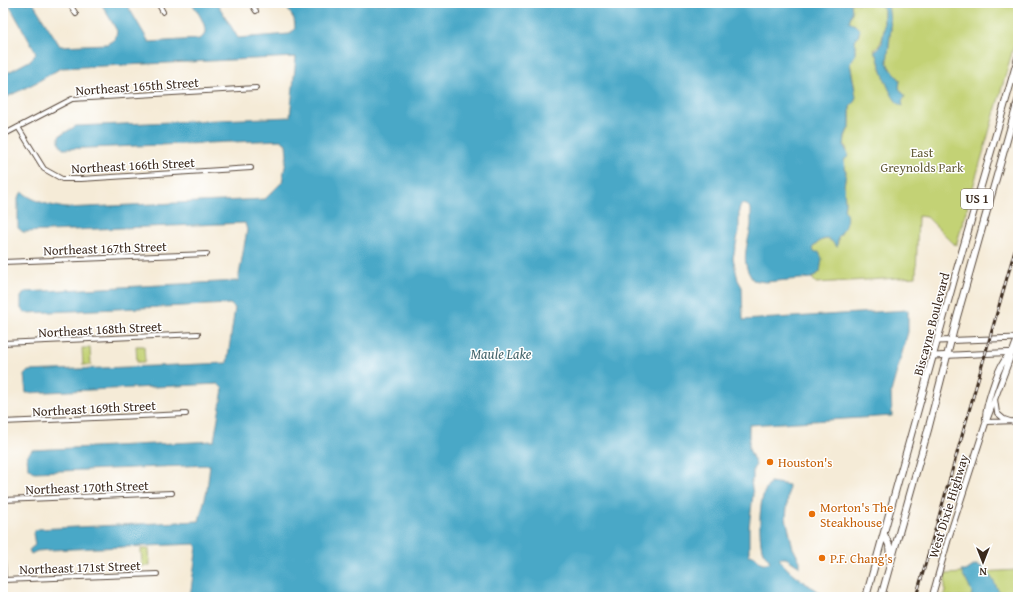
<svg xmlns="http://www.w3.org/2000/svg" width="1021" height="600" font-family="'Gentium Book Plus',serif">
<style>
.green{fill:#c3d275;stroke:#7f7e4a}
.water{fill:#48a8c7;stroke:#426972}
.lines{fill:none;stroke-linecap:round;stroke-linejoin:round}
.minor-casing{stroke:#57473a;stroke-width:6}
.tertiary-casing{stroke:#57473a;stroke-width:7}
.primary-casing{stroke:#57473a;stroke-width:8}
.minor{stroke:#fff;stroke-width:4}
.tertiary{stroke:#fff;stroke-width:5}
.primary{stroke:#fff;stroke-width:6}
.rail-casing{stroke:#3b2a1e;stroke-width:3}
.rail{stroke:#fff;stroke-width:1.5;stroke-dasharray:4.5;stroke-linecap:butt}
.food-dot{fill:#e8710a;stroke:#fff;stroke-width:1.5}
.labels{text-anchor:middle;stroke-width:3;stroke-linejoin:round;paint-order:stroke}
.shield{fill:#fff;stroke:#766a62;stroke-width:1}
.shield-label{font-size:12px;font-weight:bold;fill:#3b2a1e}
.street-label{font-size:13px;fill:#3b2a1e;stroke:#fff}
.park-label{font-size:13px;fill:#645c38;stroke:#fff}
.food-label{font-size:13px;fill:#c56008;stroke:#fff;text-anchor:start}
.water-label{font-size:14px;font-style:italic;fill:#41636a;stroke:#fff}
</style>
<rect width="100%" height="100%" fill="#fff"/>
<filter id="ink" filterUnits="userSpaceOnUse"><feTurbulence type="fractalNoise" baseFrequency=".025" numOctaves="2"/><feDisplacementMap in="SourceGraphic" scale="8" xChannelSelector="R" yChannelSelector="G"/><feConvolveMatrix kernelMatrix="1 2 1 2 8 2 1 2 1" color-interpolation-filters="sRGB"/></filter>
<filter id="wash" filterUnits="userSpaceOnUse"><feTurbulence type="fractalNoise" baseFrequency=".012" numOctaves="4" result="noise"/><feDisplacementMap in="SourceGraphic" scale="16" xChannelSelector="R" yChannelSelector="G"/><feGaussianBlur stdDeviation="0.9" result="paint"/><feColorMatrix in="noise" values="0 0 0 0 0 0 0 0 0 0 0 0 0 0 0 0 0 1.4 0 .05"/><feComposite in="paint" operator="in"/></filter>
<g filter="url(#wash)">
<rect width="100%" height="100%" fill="#f5ebd7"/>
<!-- green -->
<path class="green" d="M851,3H879L884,9C883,24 887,41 874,50L877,55L881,70L902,101L904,99L899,88L900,80L889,67L887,62L891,28L887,3H1018V32L956,246L927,217L918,216L916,277L816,283L812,278L820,272L814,252L812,248C821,240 827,234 837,246L838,242V237L842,232L845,203L844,186L846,172L844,162L847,149C840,140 849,132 850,124C851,119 850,113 850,107L854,103L855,89L850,63L855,55V40L858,36L855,25L849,22L852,12Z
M136,346H144L145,362H137Z
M82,348H90L91,365H83Z
M141,549H149L150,566H142Z
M1018,570V597H943L945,593V574Z"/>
<!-- water -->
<path class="water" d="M8,3H33L60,46L107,44L115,39L117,31L101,3H126L149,42L199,39C214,33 197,12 192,3H217L238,38L290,34L295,28L294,19L284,3H851L852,12L849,22L855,25L860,30L858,36L855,41V55L850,63L856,97L854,103L850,107V125L845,136L844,146L849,156L845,159L844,162L846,172L844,186L845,203L844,209C850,217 845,230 838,237L837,247C827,234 822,239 812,248L814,252H819L822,259L820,272L812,278L765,282L753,280C739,261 748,246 751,225C751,220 751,214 751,209L747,205L742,204L739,209V231L733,258L738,280L742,287L743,320L908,310V332L891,392L892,416L749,425V449L756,465L753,469V479L751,481L753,495L749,527V555L755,556C759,562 762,565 770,562C768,557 763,554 762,549C759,536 759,509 763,496C764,491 768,487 770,482L789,485L786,518L793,548L800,561V567L786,558H779C786,572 813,588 826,597H772L764,593L760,594L758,596V597H190L197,546L195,544L50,550L37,551L31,554L29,550L35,545L33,533L37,529L199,521L207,490L210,465L34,472L28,467L27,456L32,450L214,441L223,389L218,384L26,393L24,375L28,371L227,363L235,308L230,304L26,313L21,309V297L25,292L238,281L247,230L245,223L23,232L18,228V198L22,192C35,202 49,205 65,208L265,199L282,182L287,155L286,144L281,140L63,149L59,143V136L76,126L290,117L296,57L61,68L37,82L3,99V75L31,60L36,53Z
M879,3L888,4L891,28L887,62L889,67L900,80L899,88L905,96L902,101L903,106C890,103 881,67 877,55L874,53L882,43L884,29V9Z
M975,565C988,565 996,587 1002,597H971L972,592L961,571H966Z"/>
</g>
<g filter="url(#ink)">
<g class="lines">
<defs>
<path id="minor" d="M69,3L76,14
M158,3L163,12
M251,3L256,11
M18,127L44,169L62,179H81L251,168
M3,135L72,99L256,88
M3,262L207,254
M3,343L198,334
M995,399L997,413L1004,419L1013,422
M3,422L186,414
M986,422L1018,421
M3,500L172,493
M3,560L4,580
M3,580L157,574"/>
<path id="tertiary" d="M938,341L1018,338
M934,356L1018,352
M986,422C983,411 997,371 1004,361C1005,358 1008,356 1010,354
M932,597L948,540L986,422L1018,337"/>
<path id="primary" d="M884,534L889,545L890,558
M866,597L957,269L1018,58
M881,597L928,430L957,317L1018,101"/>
</defs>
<!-- minor casing -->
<use href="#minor" class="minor-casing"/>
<!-- tertiary casing -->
<use href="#tertiary" class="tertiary-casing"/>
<!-- primary casing -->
<use href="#primary" class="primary-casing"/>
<!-- minor -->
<use href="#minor" class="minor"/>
<!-- tertiary -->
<use href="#tertiary" class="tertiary"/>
<!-- primary -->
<use href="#primary" class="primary"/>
<defs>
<path id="rail" d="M916,597L1018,239"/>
</defs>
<!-- rail casing -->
<use href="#rail" class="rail-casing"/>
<!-- rail -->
<use href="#rail" class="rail"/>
</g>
</g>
<!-- markers -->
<g class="food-dot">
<circle cx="770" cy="462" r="4"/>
<circle cx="812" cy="514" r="4"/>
<circle cx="822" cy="558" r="4"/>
</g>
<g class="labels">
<!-- shield labels -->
<rect class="shield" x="961" y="189" width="32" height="20" rx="3"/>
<g class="shield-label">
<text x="977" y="203">US 1</text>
</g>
<!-- street labels -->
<g class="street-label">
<text transform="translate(137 86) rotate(-4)" y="5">Northeast 165th Street</text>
<text transform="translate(133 165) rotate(-3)" y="5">Northeast 166th Street</text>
<text transform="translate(105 248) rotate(-2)" y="5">Northeast 167th Street</text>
<text transform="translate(931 324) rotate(-75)" y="5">Biscayne Boulevard</text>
<text transform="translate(100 329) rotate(-3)" y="5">Northeast 168th Street</text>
<text transform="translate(94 408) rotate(-3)" y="5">Northeast 169th Street</text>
<text transform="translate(87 487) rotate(-2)" y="5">Northeast 170th Street</text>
<text transform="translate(948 506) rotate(-73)" y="5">West Dixie Highway</text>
<text transform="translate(80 567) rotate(-2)" y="5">Northeast 171st Street</text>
</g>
<!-- park labels -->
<g class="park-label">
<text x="922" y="157">East<tspan x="922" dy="15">Greynolds Park</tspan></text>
</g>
<!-- food labels -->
<g class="food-label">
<text x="778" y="467">Houston's</text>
<text x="820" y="512">Morton's The<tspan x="820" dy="15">Steakhouse</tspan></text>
<text x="830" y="563">P.F. Chang's</text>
</g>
<!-- water labels -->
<g class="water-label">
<text x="501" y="359">Maule Lake</text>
</g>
</g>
<!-- margin -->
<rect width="1021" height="600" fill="none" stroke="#fff" stroke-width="16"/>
<!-- north arrow -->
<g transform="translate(983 562) rotate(180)" stroke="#ffffff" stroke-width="3" paint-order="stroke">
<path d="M0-3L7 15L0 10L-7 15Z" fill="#3b2a1e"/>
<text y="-6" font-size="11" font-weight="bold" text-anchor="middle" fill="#3b2a1e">N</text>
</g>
</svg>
